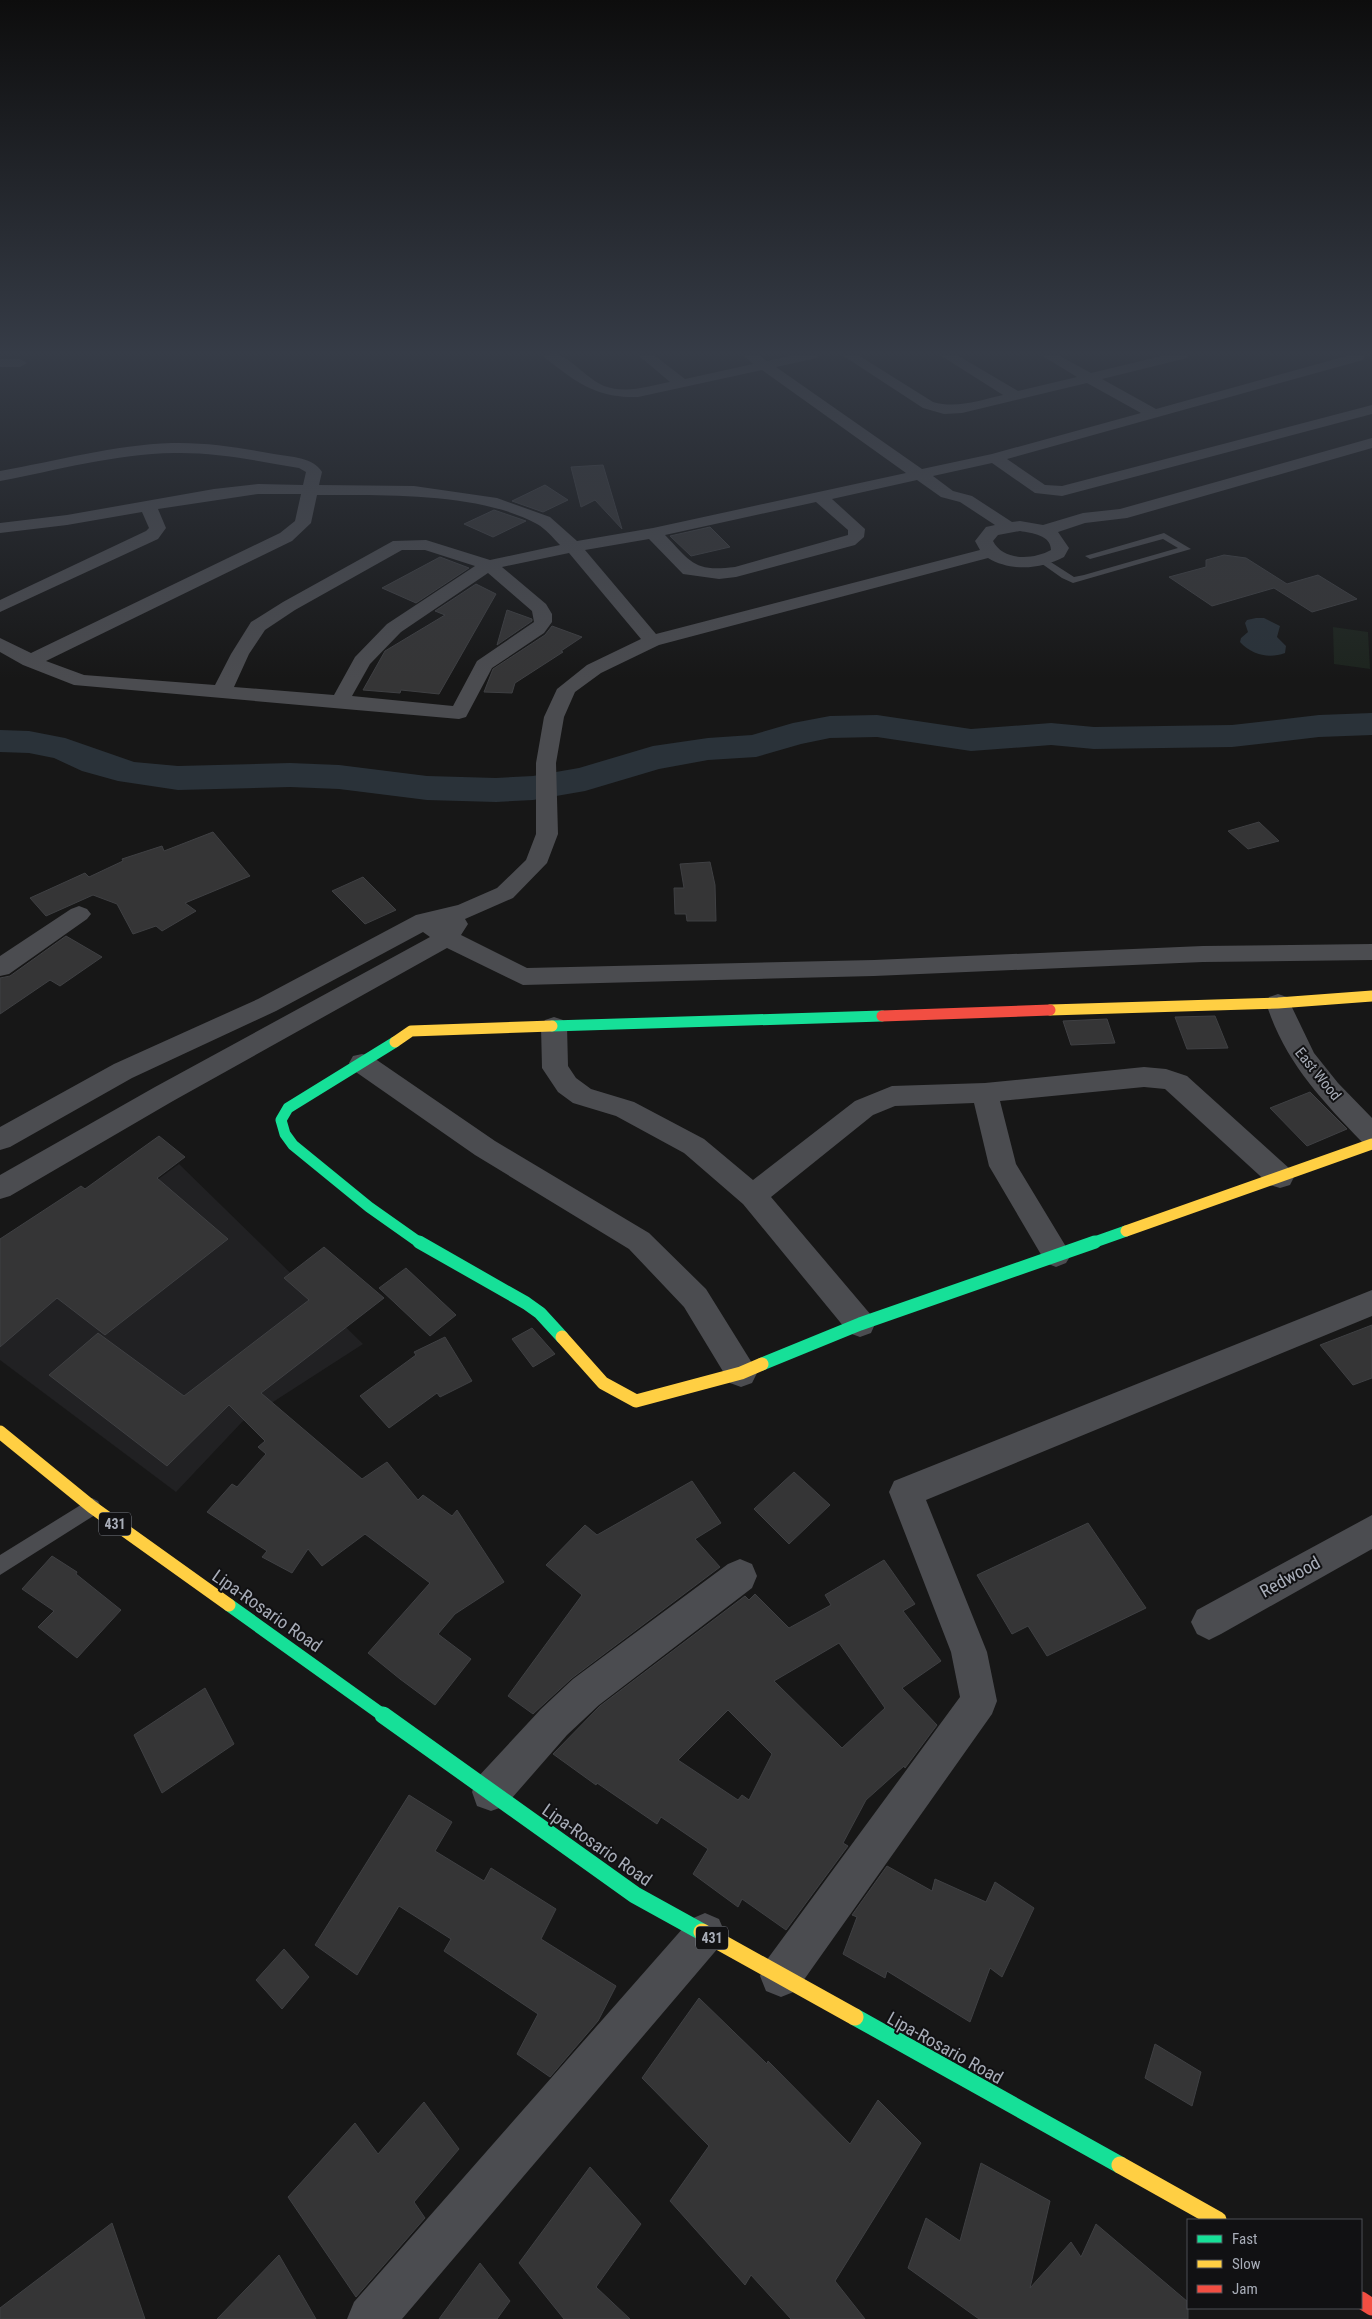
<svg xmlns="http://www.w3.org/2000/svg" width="1372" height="2319" font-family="'Roboto Condensed',sans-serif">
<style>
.built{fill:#212123}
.green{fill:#1d241e}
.water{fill:#2a3239}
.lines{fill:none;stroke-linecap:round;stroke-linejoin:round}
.river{fill:#2a3239;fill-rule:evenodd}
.building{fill:#353536;stroke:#3f4043;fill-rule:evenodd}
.lane{fill:#4b4c50;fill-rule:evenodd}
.street{fill:#4b4c50;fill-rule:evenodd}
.fast-far2{stroke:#16e098;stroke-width:11}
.fast-far1{stroke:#16e098;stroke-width:13}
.fast{stroke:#16e098;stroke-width:17}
.slow-far2{stroke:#ffcf43;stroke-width:11}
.slow-far1{stroke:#ffcf43;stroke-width:13}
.slow{stroke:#ffcf43;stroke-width:17}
.jam-far1{stroke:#f24e42;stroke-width:11}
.jam{stroke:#f24e42;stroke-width:17}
.labels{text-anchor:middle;stroke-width:4;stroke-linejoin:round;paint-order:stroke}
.shield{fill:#111113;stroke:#7b7e86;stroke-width:1}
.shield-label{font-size:14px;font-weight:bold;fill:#a8adb8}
.street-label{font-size:15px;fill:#a8adb8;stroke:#111113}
.near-street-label{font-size:18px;fill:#a8adb8;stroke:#111113}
</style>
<rect width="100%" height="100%" fill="#171717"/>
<!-- built -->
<path class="built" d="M179,1164L363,1344L242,1422L176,1492L0,1360V1294Z"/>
<!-- green -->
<path class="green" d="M1333,627L1368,632L1370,669L1334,664Z"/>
<!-- water -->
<path class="water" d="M1256,618H1264L1280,626L1277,637L1286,646L1285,653C1269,659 1252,655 1240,642L1241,638L1248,632L1245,623L1247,620Z"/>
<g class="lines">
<!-- river -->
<path class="river" d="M1372,713V735L1319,737L1232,747L1094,749L1051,745L971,751L877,737L830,738L801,744L756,757L708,760L659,769L585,791L533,800L496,802L427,800L339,789L290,787L178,790L118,781L82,771L54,758L29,753L0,752V730L29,731L65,738L134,762L178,766L290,763L339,765L427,776L496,778L533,776L579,768L653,746L708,738L752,735L793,723L830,716L877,715L971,729L1051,723L1094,727L1232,725L1319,715Z"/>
</g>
<!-- building -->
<path class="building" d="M603,465L622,529L595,500L581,507L571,467Z
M545,485L568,500L543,512L512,501Z
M494,510L526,521L493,537L464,524Z
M710,527L730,547L691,556L670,536Z
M1224,555L1246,558L1287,584L1318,575L1357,599L1312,612L1274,588L1212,606L1169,577L1206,567V560Z
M440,557L469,568L416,603L382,588Z
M476,584L496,594L439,694L401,690L400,693L363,690L385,651L445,615L435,611Z
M507,610L532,619V621L497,645Z
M552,626L582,637L561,651L563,652L515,683L512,693L484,692L493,669L545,635Z
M1259,822L1279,841L1248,849L1228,831Z
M213,832L250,876L185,903L196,911L162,931L156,926L133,934L117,904L93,895L46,916L30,898L85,873L89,877L123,861L122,859L162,846L164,851Z
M710,862L715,885L716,921H687L686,914H675L674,888H684L680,864Z
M363,877L396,910L365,924L332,891Z
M66,936L102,957L60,986L50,980L0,1014V978L10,976Z
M1215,1016L1228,1048L1187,1049L1175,1017Z
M1107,1019L1115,1043L1071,1045L1063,1021Z
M1310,1092L1347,1129L1307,1146L1270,1108Z
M159,1136L185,1157L157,1178L228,1239L105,1335L57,1298L0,1347V1239L81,1186L85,1189Z
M324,1247L384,1298L261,1393L362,1479L387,1462L418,1500L423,1495L452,1516L457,1510L504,1582L455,1614L438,1634L471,1659L435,1705L400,1679L368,1653L430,1583L365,1534L322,1566L308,1549L292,1573L262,1557L267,1551L207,1512L232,1484L237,1487L266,1454L258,1447L265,1441L229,1405L167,1466L49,1375L98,1333L184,1396L309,1300L284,1278Z
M406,1268L456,1315L430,1336L379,1288Z
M1372,1325V1378L1353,1385L1320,1345Z
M532,1328L555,1354L533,1367L512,1339Z
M445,1337L472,1381L440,1397L437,1393L389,1428L360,1396L416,1355L414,1352Z
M794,1472L830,1505L789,1544L754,1509Z
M692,1481L721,1523L695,1539L720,1567L572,1678L533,1714L508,1696L582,1595L546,1565L585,1525L597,1535Z
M1088,1523L1146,1608L1047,1656L1028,1626L1012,1634L977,1575Z
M52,1556L77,1572L76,1574L121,1610L77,1658L38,1627L54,1611L22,1589Z
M884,1560L915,1604L903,1611L941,1661L902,1688L937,1725L905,1768L904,1766L866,1800L843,1843L848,1846L786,1930L742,1899L738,1907L693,1874L708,1849L661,1817L657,1824L597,1783L596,1785L553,1754L600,1706L745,1596L749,1600L755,1594L789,1628L831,1605L825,1595ZM839,1643L885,1708L842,1748L774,1681ZM728,1710L772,1754L749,1800L742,1795L738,1800L678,1760Z
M205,1688L234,1744L162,1793L134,1735Z
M409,1795L452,1822L435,1851L484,1881L491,1868L556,1909L541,1939L616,1986L598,2021L550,2077L517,2054L538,2014L444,1951L451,1939L399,1906L357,1975L315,1945Z
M887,1866L932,1891L935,1879L986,1902L995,1882L1034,1908L1002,1977L990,1968L970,2022L887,1971L885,1978L843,1954L857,1917L852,1915Z
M284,1949L309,1977L282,2009L256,1980Z
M699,1998L767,2064L768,2061L850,2144L878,2100L921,2143L835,2281L865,2319H791L751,2275L745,2285L670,2201L709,2146L642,2078Z
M1155,2044L1201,2072L1192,2106L1145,2078Z
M424,2102L459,2149L414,2202L425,2218L356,2297L288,2197L355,2123L378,2154Z
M981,2163L1050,2201L1030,2288L1071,2242L1081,2257L1096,2224L1188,2302V2319H979L908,2268L926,2218L960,2241Z
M590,2167L641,2224L596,2287L630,2319H564L519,2263Z
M112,2223L145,2319H0V2308Z
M279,2255L316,2319H217Z
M480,2263L510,2301L497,2319H439Z"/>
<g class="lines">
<!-- lane -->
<path class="lane" d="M1164,533L1191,549L1073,583L1062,578L1038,561L1046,559L1074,577L1084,575L1178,548L1163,539L1090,559L1085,556Z
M92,1498L98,1501L101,1507L98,1513L0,1575V1555Z"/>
<!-- street -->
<path class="street" d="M543,355C547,355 555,353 559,355C571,359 588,379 604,386C626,394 649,386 670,382L638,355H654L685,379L753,364L743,355H759L767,361L794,355H819L817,358L776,367L922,469L992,454L1141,413L1087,383L962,413L944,414L923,408L842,355H858L933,402C957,409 980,400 1003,395L940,355H957L1018,391L1077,377L1041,355H1058L1091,373L1166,355H1189L1187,358L1102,379L1156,409L1350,355H1363L1365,357L1363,360L1007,459L1045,485L1062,486L1372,405V414L1062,496L1035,493L992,463L933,476L953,491L972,496L1012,522L1020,521L1043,525L1083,513L1120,509L1372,438V448L1127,518L1085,523L1058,532L1069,548L1064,557C1042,569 1011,572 988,558L659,645L601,673L575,692L564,717L556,763L558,834L547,863L513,898L465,919L468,924L461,935L527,968L874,960L1203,946L1372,944V960L1203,962L874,976L523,985L447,948L173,1101L10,1196L0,1199V1175L155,1087L430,937L423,932L276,1011L132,1078L10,1147L0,1150V1127L114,1064L258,999L416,915L458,905L497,888L526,860L536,834V763L544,717L557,689L587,665L641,639L569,553L502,567L546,604L552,614V622L544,633L492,668L466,717L459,719L74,685L23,665L0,652V638L31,653L280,533L295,521L301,494H258L158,509L166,528L158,539L0,612V600L146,531L149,528L142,512L67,525L0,533V523L67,515L214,489L258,484L303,485L306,472L299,468C258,461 216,452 174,453C115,454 58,470 0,481V471C57,461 114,445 172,443C207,442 241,448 274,454C291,457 313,457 322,472L319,485L414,486L497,498L550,517L577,541L653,528L906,473L762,370L638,397C607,398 585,389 561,370C555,366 548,361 543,355ZM917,480L941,497L960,502L995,525L986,527L975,541L980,550L656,634L585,550L649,539L683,574L719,579L736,577L855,545L864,537L865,529L832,499ZM317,495C383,495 479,492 537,524C546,529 553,538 560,545L490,560L426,540L393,541L283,602L251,622L231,654L215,685L84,675L46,661L292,541L311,523ZM816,502L848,530V535L735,567C694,572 692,563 665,535ZM1020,531C1032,533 1051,535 1051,550C1033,560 1003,561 993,541L998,535ZM402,550H425L475,566L387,624L355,657L334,695L234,687L249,654L265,630L295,610ZM488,573L532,611L534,622L477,661L453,706L352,696L370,664L401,632Z
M0,359H20L27,363L20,367H0Z
M79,906L87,909L91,914L87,919L9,974L0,976V956L71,909Z
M1278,994L1287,997L1314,1053L1338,1083L1372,1118V1145L1362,1142C1320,1098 1285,1062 1266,1003L1269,997Z
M554,1017L563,1020L567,1026L568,1066L576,1078L591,1089L634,1102L704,1139L753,1180L855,1101L892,1086L985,1083L1144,1067L1166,1069L1187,1076L1290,1169L1294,1177L1290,1185L1280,1188L1270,1185L1165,1089L1144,1087L1000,1101L1016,1164L1071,1255L1066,1263L1056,1267L1046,1263L989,1166L974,1103L895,1106L873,1115L771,1197L871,1315L875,1324L871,1333L860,1337L849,1333L743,1204L684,1153L616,1116L573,1103L558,1092L542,1068L541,1026L545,1020Z
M362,1054L371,1056L495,1141L649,1233L706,1289L752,1363L757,1373L752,1383L741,1387L730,1383L684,1307L629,1249L475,1155L353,1070L349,1063L353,1056Z
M1372,1290V1316L926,1500L987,1652L997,1701L992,1714L796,1991L781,1997L766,1991L760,1976L766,1961L960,1697L951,1652L889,1492L894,1481Z
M1372,1515V1549L1221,1634L1209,1640L1197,1634L1191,1622L1197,1610Z
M740,1559L752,1564L757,1576L752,1588L599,1705L567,1735L505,1806L491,1811L477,1806L472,1792L477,1778L541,1709L573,1679L728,1564Z
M705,1913L719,1919L725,1933L719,1947L402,2319H347L354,2302L691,1919Z"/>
<!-- fast-far2 -->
<path class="fast-far2" d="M552,1026L882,1016
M395,1042L288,1108L281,1120L285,1134L293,1145L369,1207L420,1243
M1092,1243L1126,1231"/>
<!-- fast-far1 -->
<path class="fast-far1" d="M419,1242L526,1303L540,1313L562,1337
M762,1364L860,1324L1095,1242
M229,1605L384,1716"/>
<!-- fast -->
<path class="fast" d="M383,1715L635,1895L702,1932
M855,2017L1120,2165"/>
<!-- slow-far2 -->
<path class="slow-far2" d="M1050,1010L1278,1003L1372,996
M395,1042L411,1031L552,1026
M1126,1231L1372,1144"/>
<!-- slow-far1 -->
<path class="slow-far1" d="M562,1337L603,1383L636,1401L741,1373L762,1364
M0,1432L92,1507L229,1605"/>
<!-- slow -->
<path class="slow" d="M702,1932L855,2017
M1120,2165L1218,2220"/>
<!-- jam-far1 -->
<path class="jam-far1" d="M882,1016L1050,1010"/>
<!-- jam -->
<path class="jam" d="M1361,2300L1372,2307"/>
</g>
<!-- sky -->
<linearGradient id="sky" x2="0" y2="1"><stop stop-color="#0d0d0d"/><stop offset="0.52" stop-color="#363c47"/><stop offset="1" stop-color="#363c47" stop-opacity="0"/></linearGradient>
<rect width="1372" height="679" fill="url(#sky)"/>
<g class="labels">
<!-- shield labels -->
<g class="shield">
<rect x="99" y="1512.5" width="32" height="23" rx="4"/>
<rect x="696" y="1926.5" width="32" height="23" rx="4"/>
</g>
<g class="shield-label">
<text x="115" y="1529">431</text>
<text x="712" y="1943">431</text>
</g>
<!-- street labels -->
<g class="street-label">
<text transform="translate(1318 1074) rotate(51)" y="5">East Wood</text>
</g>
<!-- near-street labels -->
<g class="near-street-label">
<text transform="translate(1290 1577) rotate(-29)" y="6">Redwood</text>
<text transform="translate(267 1611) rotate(35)" y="6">Lipa-Rosario Road</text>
<text transform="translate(597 1845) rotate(35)" y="6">Lipa-Rosario Road</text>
<text transform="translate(945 2048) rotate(29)" y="6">Lipa-Rosario Road</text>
</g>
</g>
<!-- legend -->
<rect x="1187" y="2219" width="175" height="90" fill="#111113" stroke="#4d4f55"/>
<rect x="1197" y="2235" width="25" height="8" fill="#16e098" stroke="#4d4f55"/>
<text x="1232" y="2244" font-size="15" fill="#a8adb8">Fast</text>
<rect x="1197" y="2260" width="25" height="8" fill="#ffcf43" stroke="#4d4f55"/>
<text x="1232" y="2269" font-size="15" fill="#a8adb8">Slow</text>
<rect x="1197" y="2285" width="25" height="8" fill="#f24e42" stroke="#4d4f55"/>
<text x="1232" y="2294" font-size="15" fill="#a8adb8">Jam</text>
</svg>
